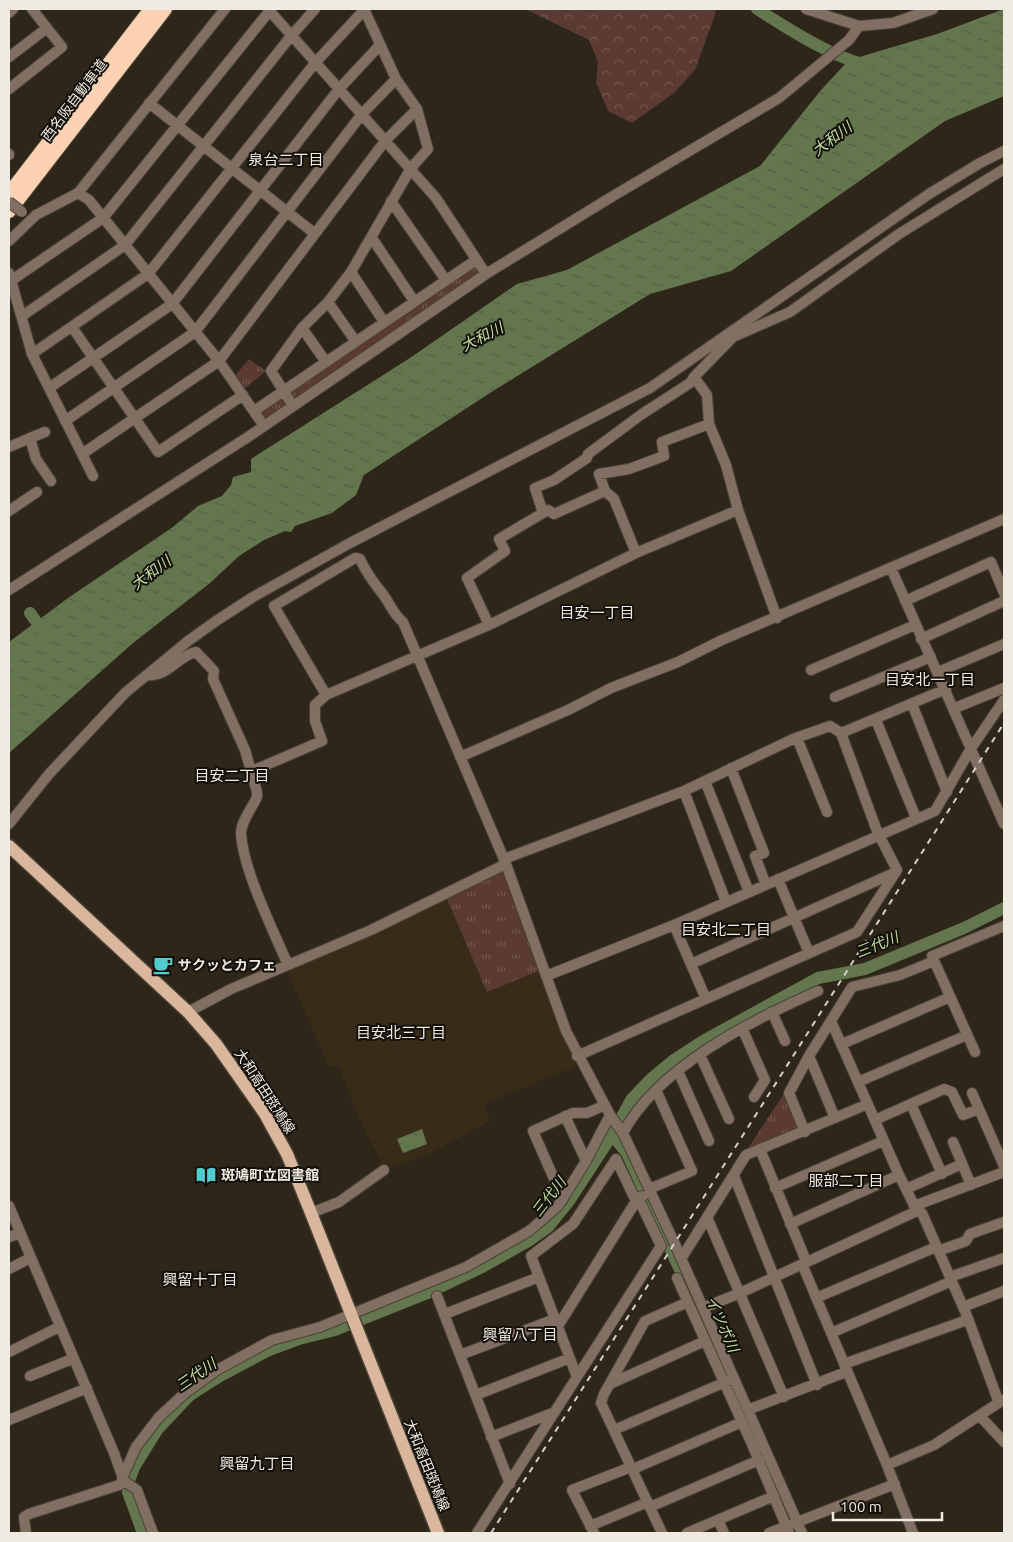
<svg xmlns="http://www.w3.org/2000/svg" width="1013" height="1542" font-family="Ubuntu,'Noto Sans JP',sans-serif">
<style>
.built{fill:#382c18}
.grass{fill:url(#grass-tufts)}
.forest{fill:url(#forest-crowns)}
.water{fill:url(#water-ripples)}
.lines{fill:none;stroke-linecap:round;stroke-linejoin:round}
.river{stroke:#64764e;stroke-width:12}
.minor-casing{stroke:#494235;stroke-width:12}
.major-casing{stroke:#494235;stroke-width:15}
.highway-casing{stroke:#494235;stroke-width:16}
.minor{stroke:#806f62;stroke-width:10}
.major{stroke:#d9b69c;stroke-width:12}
.highway{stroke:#fcd2b2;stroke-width:14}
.rail{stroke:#d4cec5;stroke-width:2;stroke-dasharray:6 6;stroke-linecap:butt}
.minor-bridge-casing{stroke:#494235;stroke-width:12;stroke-linecap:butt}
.minor-bridge{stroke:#806f62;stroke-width:10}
.labels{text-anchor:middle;stroke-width:4;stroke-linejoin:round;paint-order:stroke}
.street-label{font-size:14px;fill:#f0ebe2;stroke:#14100a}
.poi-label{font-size:14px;font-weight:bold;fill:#f0ebe2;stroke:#14100a;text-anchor:start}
.water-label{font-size:15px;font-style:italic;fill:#c1df9c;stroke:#14100a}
.neighbourhood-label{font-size:15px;fill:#f0ebe2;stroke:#14100a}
</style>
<defs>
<pattern id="grass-tufts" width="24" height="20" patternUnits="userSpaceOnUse" patternTransform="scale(1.25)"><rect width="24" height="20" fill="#5a3a32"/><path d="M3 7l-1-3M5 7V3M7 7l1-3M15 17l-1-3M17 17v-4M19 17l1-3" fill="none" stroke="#72574f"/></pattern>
<pattern id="forest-crowns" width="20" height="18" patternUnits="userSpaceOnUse" patternTransform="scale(1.25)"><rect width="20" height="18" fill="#5a3a32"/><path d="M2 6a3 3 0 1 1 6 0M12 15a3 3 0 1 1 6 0" fill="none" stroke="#72574f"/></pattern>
<pattern id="water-ripples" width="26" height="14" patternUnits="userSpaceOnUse" patternTransform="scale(1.25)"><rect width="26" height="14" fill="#64764e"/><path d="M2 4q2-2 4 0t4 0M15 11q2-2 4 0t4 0" fill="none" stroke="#565e49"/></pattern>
</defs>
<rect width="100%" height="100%" fill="#2e2719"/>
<!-- built -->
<path class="built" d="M446,897L487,992L539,971L558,1026L576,1066L484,1104L490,1121L428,1154L389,1168L383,1165L362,1125L338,1065L332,1067L328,1064L287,971L289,968Z"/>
<!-- grass -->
<path class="grass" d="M474,264L479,273L478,275L296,400H293L288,393Z
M249,359L266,371L243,390L234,377Z
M283,397L287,407L266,420L259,413Z
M500,872L505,875L539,971L487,992L446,897Z
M785,1092L801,1130L745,1153Z"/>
<!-- forest -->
<path class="forest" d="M525,9H714L716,12L695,70L674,93L632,123L608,111L596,82L598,62L589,40Z"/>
<!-- water -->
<path class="water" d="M1004,9V96L945,121L731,271L650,294L493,391L364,475L356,495L332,513L295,526L291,532L285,531L264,540L239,556L210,583L133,643L9,753V642L68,598L173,527L198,506L222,496L231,485L233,477L251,472V459L410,358L517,284L567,270L760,166L821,90L849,60L937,34Z
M422,1129L427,1144L403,1153L397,1139Z"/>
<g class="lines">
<!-- river -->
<path class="river" d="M757,9C790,30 827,54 865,65
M30,613L46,635
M612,1135L627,1153L739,1400L752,1433
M143,1533L128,1492V1484L134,1467L157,1430L190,1395L220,1376L267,1351L299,1339L335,1330L425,1294L482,1267L530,1240L548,1227L569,1201L612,1135L631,1100L651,1079L674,1060L703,1041L818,978L865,969L964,928L1004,908"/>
<defs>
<path id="minor" d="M268,9L436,198L486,274
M9,13L13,9
M859,26L893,23L933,9
M9,57L47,28
M9,89L62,47L32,9
M149,103L314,233
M9,154V155
M78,193L89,200L219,361L264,426
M391,201L445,279
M372,238L414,301
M9,241L36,215L78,193L225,9
M351,272L384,322
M9,273L32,354L82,454L219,361L385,141L417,109
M12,280L103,218L271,9
M328,302L356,342
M22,316L125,245L291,36L315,9
M72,327L158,452L243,395
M302,328L326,362
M32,354L148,274L315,63L365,9
M49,388L172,304L339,89L380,45
M293,406L271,371L302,328L328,302L351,272L411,168L428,149L417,109L396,79L364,9
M254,411L476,260
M65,421L195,332L362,114L396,79
M30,438L45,432
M9,447L30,438L36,459L51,481
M82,454L93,476
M9,511L37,492
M543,513L535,488L554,480L587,458L588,454L642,414L690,383L694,377
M636,553L614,499L605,491L599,474L629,469L664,456L662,442L709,424
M891,568L1004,824
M9,590L248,437L486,274L613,196L779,98L849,40L859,26L806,9
M905,601L991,562L1004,593
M777,618L738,510L726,465L709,424L707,395L694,377L733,337L790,312L899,234L1004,169
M489,625L467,578L505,551L499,539L548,510L554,514L605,491
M921,639L1004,601
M811,670L915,625
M938,672L1004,644
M147,675C169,677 177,656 196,652L214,671L213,679L245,750L257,792V797C252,808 241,822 241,833C243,870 273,930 288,965
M326,695L274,606L355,558L360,559C366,572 373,582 382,593C390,603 392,613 403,622L506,864L566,1031L610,1115L623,1133L674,1242L802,1533
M835,697L931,657
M912,704L947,792
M955,708L1004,688
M876,720L916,818
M841,733L946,689
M797,738L827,812
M460,757L568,710L611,688L678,662L722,640L1004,519
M731,768L764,853L755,856L766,885
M252,771L322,741L315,721V705L326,695L489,625L636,553L738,510
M705,781L749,892
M684,791L726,902
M9,824L49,774L125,693L188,641L216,621L253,597L350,543L650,388L929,194L980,163L1004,151
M504,859L684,791L793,739L830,726L841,733L877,831L897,870L857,932L577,1056
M778,879L809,953
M674,925L706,999
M691,964L896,872
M546,976L674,925L935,811L970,750L1004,700
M188,1012L231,989L371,930L506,864
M772,1012L785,1041
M831,1021L899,1175L917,1211L922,1213L967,1316L999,1403
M742,1028L765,1080L754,1097
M842,1044L950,997
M975,1052L932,956L1004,926
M700,1055L729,1119
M809,1056L835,1118
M678,1071L709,1141
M858,1082L967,1035
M972,1093L1004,1166
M911,1104L942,1174
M565,1116L586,1161
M875,1120L944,1089L952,1092L963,1115L979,1109
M805,1132L789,1093L809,1056L852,987L900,975L934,961
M623,1133C658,1067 752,1020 818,991
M953,1142L971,1185
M760,1149L806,1261
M734,1176L817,1385
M775,1188L883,1141
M649,1189L692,1171L656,1090
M906,1189L962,1164
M563,1199L533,1131L573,1113H587L605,1105
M9,1206L114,1453L124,1481L137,1490L153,1533
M914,1206L1004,1172
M311,1213L339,1202L384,1170
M707,1217L784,1397
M790,1224L899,1175
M9,1237L20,1233
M938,1251L966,1241L970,1234L1004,1222
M681,1259L746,1155L868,1104
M802,1264L887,1465L913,1533
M9,1269L30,1258
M950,1277L1004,1258
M677,1278L751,1442L789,1533
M437,1296L510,1484
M816,1298L936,1247
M963,1307L1004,1291
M703,1308L740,1293L917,1211
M445,1314L539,1277
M558,1326L638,1198L643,1196
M831,1333L952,1281
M9,1352L59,1327
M460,1355L555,1319
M844,1364L967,1320
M30,1376L72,1359
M610,1384L705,1341
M476,1395L570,1358
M750,1409L846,1372
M980,1416L1004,1442
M9,1420L87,1388
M614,1430L730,1380
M491,1437L555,1412
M887,1465L934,1445L1003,1400
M633,1469L742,1422
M122,1478L136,1447L159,1417L184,1394L217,1370L272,1340L320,1327L466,1267L529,1231L558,1206L586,1161L610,1115
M650,1507L759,1460
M718,1520L724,1533
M590,1526L648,1502
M26,1533L24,1517L29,1514L119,1485L124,1481
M477,1533L661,1246L638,1198L634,1197L616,1159L573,1224L531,1256L577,1377
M594,1533L572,1490L631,1467
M662,1533L601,1403L604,1394L645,1321L688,1302
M687,1533L774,1496
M769,1533L895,1484"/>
<path id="major" d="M9,846L188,1012L216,1044L265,1114L287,1154L311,1213L438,1533"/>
<path id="highway" d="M9,194L151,9
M9,211L165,9"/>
</defs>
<!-- minor casing -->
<use href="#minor" class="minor-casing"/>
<!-- major casing -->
<use href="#major" class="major-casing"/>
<!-- highway casing -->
<use href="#highway" class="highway-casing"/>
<!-- minor -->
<use href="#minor" class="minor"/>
<!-- major -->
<use href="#major" class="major"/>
<!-- highway -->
<use href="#highway" class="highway"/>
<!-- rail -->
<path class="rail" d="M491,1533L1004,723"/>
<defs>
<path id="minor-bridge" d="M9,202L22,212"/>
</defs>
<!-- minor-bridge casing -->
<use href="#minor-bridge" class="minor-bridge-casing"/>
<!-- minor-bridge -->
<use href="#minor-bridge" class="minor-bridge"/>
</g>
<!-- icons -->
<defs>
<symbol id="cafe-bare" viewBox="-9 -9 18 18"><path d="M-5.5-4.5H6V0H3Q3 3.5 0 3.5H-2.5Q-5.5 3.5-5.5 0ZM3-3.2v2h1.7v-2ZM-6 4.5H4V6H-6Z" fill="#52cdcf" stroke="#14100a" stroke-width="2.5" paint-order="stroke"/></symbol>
<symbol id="library-bare" viewBox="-9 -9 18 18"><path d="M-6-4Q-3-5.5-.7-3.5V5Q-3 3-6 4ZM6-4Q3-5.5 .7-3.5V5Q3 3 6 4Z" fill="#52cdcf" stroke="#14100a" stroke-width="2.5" paint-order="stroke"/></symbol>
</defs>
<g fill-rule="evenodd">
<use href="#cafe-bare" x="149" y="951" width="28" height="28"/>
<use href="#library-bare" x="192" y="1161" width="28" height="28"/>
</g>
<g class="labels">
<!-- street labels -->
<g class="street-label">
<text transform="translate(74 100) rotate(-53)" y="5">西名阪自動車道</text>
<text transform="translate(265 1091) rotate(57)" y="5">大和高田斑鳩線</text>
<text transform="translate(427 1465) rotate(68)" y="5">大和高田斑鳩線</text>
</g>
<!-- poi labels -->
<g class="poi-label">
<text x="178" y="970">サクッとカフェ</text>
<text x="221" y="1180">斑鳩町立図書館</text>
</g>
<!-- water labels -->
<g class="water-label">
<text transform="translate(832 139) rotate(-37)" y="5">大和川</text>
<text transform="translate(482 337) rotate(-27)" y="5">大和川</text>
<text transform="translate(151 573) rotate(-37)" y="5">大和川</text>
<text transform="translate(877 945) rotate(-22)" y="5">三代川</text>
<text transform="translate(549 1197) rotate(-52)" y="5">三代川</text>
<text transform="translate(722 1324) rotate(66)" y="5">イツボ川</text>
<text transform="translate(196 1375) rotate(-34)" y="5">三代川</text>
</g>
<!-- neighbourhood labels -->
<g class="neighbourhood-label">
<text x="286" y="165">泉台二丁目</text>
<text x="597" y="618">目安一丁目</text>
<text x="930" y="685">目安北一丁目</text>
<text x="232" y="781">目安二丁目</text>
<text x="726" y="935">目安北二丁目</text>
<text x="401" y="1038">目安北三丁目</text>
<text x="846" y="1186">服部二丁目</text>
<text x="200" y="1285">興留十丁目</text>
<text x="520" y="1340">興留八丁目</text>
<text x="257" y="1469">興留九丁目</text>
</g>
</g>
<!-- border -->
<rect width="1013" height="1542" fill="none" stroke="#f0ebe2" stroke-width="20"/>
<!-- scale -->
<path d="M833 1512v8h109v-8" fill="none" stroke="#f0ebe2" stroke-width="2.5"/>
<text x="840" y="1512" font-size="15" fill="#f0ebe2" stroke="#14100a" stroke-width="4" paint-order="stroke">100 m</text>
</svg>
